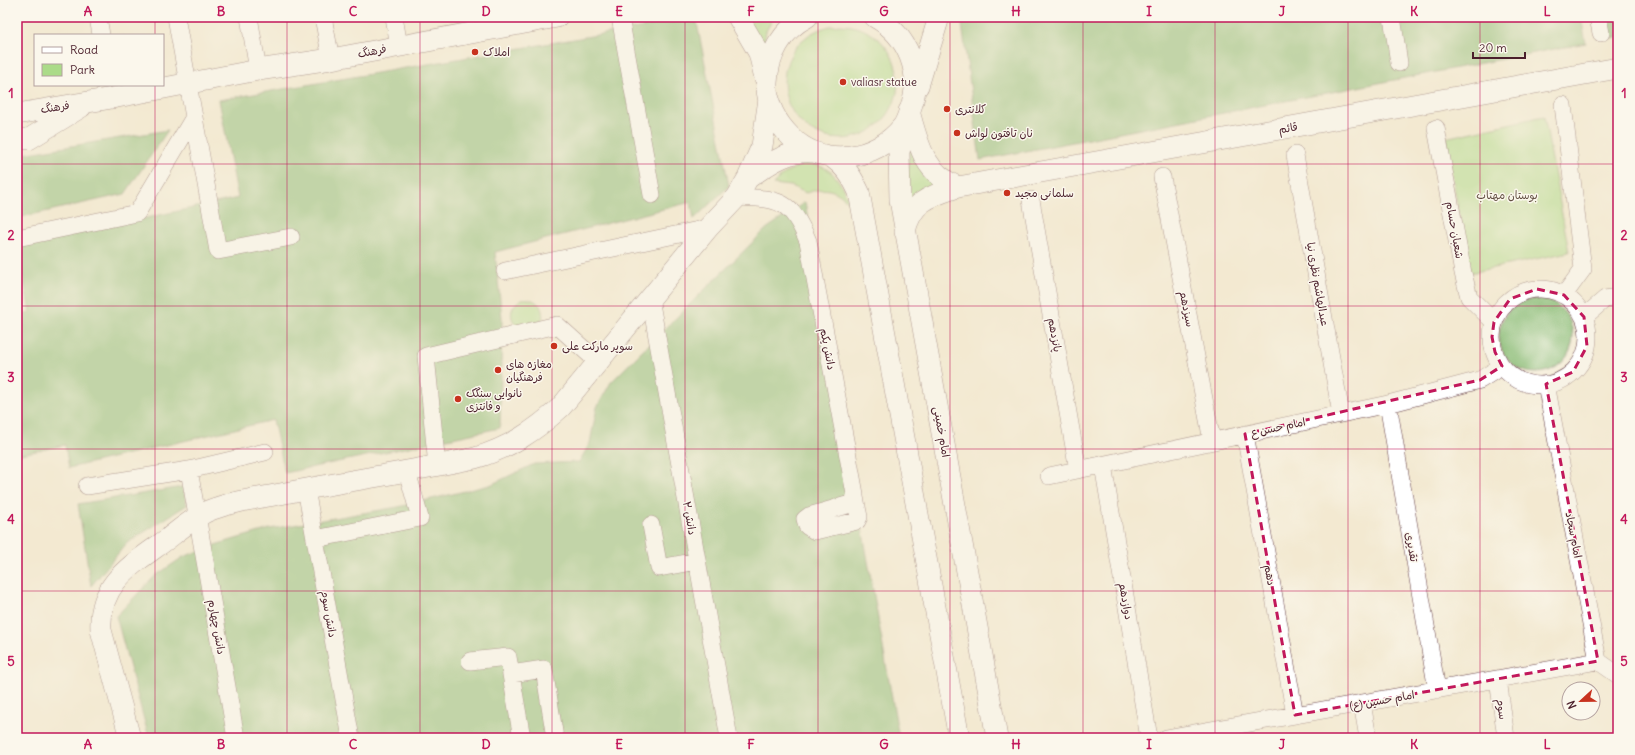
<svg xmlns="http://www.w3.org/2000/svg" width="1635" height="755" font-family="Delius,'Playpen Sans Arabic',sans-serif">
<style>
.green{fill:#abdb89;stroke:#7a7d5a}
.forest{fill:#88bb75;stroke:#696d50}
.lines{fill:none;stroke-linecap:round;stroke-linejoin:round}
.minor-casing{stroke:#633d44;stroke-width:18}
.tertiary-casing{stroke:#633d44;stroke-width:22}
.minor{stroke:#fff;stroke-width:17}
.tertiary{stroke:#fff;stroke-width:21}
.marked{fill:none;stroke:#c2185b;stroke-width:3;stroke-dasharray:8 5;stroke-linejoin:round}
.grid{fill:none;stroke:#c2185b;stroke-width:1;stroke-opacity:0.55}
.poi-dot{fill:#c8321e;stroke:#fbf7ec;stroke-width:1.5}
.labels{text-anchor:middle;stroke-width:3;stroke-linejoin:round;paint-order:stroke}
.street-label{font-size:11px;fill:#4a1f2b;stroke:#fbf7ec}
.poi-label{font-size:11px;fill:#4a1f2b;stroke:#fbf7ec;text-anchor:start}
.park-label{font-size:11px;fill:#624e42;stroke:#fbf7ec}
.neatline{fill:none;stroke:#c2185b;stroke-width:1.5}
.grid-label{font-size:13px;text-anchor:middle;font-weight:bold;fill:#c2185b}
</style>
<rect width="100%" height="100%" fill="#fbf7ec"/>
<filter id="ink" filterUnits="userSpaceOnUse"><feTurbulence type="fractalNoise" baseFrequency=".025" numOctaves="2"/><feDisplacementMap in="SourceGraphic" scale="8" xChannelSelector="R" yChannelSelector="G"/><feConvolveMatrix kernelMatrix="1 2 1 2 8 2 1 2 1" color-interpolation-filters="sRGB"/></filter>
<filter id="wash" filterUnits="userSpaceOnUse"><feTurbulence type="fractalNoise" baseFrequency=".012" numOctaves="4" result="noise"/><feDisplacementMap in="SourceGraphic" scale="16" xChannelSelector="R" yChannelSelector="G"/><feGaussianBlur stdDeviation="0.9" result="paint"/><feColorMatrix in="noise" values="0 0 0 0 0 0 0 0 0 0 0 0 0 0 0 0 0 1.4 0 .05"/><feComposite in="paint" operator="in"/></filter>
<g filter="url(#wash)">
<rect width="100%" height="100%" fill="#f3e9d1"/>
<!-- green -->
<path class="green" d="M745,17H774L766,31L763,50Z
M784 82a57 57 0 1 1 114 0a57 57 0 1 1-114 0Z
M1544,116L1569,252L1470,273L1445,138Z
M910,143L935,186L908,206L906,191Z
M805,164C834,164 840,182 851,205C836,189 827,186 806,193L791,186L773,184C782,174 792,168 805,164Z
M522,299C536,297 545,307 542,321L519,328C508,319 509,306 522,299Z"/>
<!-- forest -->
<path class="forest" d="M961,17H1581L1586,43L980,160Z
M1607,17H1618V37L1610,38Z
M696,18L729,186L694,219L691,202L495,252L502,318L500,428L285,473L273,420L69,468L65,445L17,455V315L30,312L17,246L238,198L219,100Z
M168,130L125,194L17,218V155Z
M805,202L899,738H149L116,616L155,576L183,557L218,544L270,529L398,507L490,485L534,464L579,462L590,443L597,407L611,382L766,229Z
M1499 336a37 37 0 1 1 74 0a37 37 0 1 1-74 0Z
M183,487L187,505L127,543L91,586L78,504Z"/>
</g>
<g filter="url(#ink)">
<g class="lines">
<defs>
<path id="minor" d="M98,17L101,35
M176,17L218,251L291,237
M249,17L258,70
M323,17L331,59
M394,17L399,46
M620,17L652,195
M1392,17L1399,63
M1598,17L1601,33
M1563,105L1583,269L1564,295
M1436,128L1463,273L1469,297L1494,322
M1295,155L1341,414
M1162,177L1212,441
M737,197C780,199 790,199 808,241L855,494L854,503L809,516L805,519L807,526L815,531L857,521L859,517L855,497
M1031,200L1078,470
M17,238L137,213L194,117
M505,271L708,228
M1492 337a48 48 0 1 1 96 0a48 48 0 1 1-96 0Z
M650,298L729,738
M1584,317L1605,299L1618,297
M1546,384L1598,661L1618,675
M1388,404L1437,690
M1245,434L1295,715
M1103,465L1149,738
M437,466L426,356L557,325L598,362
M189,470L236,738
M1049,476L1388,404L1480,380L1502,366
M87,486L189,470L265,452
M306,489L351,738
M651,525L659,568L697,561
M315,539L420,518L407,471
M470,661L508,657L522,738
M511,674L544,669L555,738
M1498,679L1506,738
M1362,703L1368,738
M1166,738L1598,661"/>
<path id="tertiary" d="M738,17L759,53L765,78
M807,17C782,30 768,55 767,83C766,104 777,123 791,137C823,168 876,161 903,126C906,122 908,115 910,110C924,74 908,35 875,17
M918,86L939,17
M909,111C918,144 924,173 958,187
M17,114L112,98L258,70L331,59L557,17
M904,125L899,153L900,200L997,738
M17,139H29L81,107
M832,157C846,167 852,177 859,192L959,738
M748,178C769,164 787,150 812,152
M905,232C911,201 931,196 958,187L1618,68
M130,738L101,630C98,583 132,565 166,540C179,530 193,518 208,511C232,501 260,498 285,493C348,481 412,471 475,458C509,448 535,431 561,407L708,228L737,197L748,178L762,146L769,99"/>
</defs>
<!-- minor casing -->
<use href="#minor" class="minor-casing"/>
<!-- tertiary casing -->
<use href="#tertiary" class="tertiary-casing"/>
<!-- minor -->
<use href="#minor" class="minor"/>
<!-- tertiary -->
<use href="#tertiary" class="tertiary"/>
</g>
</g>
<!-- marked area -->
<path d="M0 0H1635V755H0ZM1537,289L1564,295L1584,317L1587,346L1573,372L1546,384L1598,661L1295,715L1245,434L1480,380L1502,366L1495,352L1492,337L1494,322L1510,299Z" fill="#f3e9d1" fill-opacity=".55" fill-rule="evenodd"/>
<path class="marked" d="M1537,289L1564,295L1584,317L1587,346L1573,372L1546,384L1598,661L1295,715L1245,434L1480,380L1502,366L1495,352L1492,337L1494,322L1510,299Z"/>
<!-- grid -->
<path class="grid" d="M155,17V35M287,17V738M420,17V738M552,17V738M685,17V738M818,17V738M950,17V738M1083,17V738M1215,17V738M1348,17V738M1480,17V738M155,85V738M17,164H1618M17,306H1618M17,449H1618M17,591H1618"/>
<!-- markers -->
<g class="poi-dot">
<circle cx="475" cy="52" r="4"/>
<circle cx="843" cy="82" r="4"/>
<circle cx="947" cy="109" r="4"/>
<circle cx="957" cy="133" r="4"/>
<circle cx="1007" cy="193" r="4"/>
<circle cx="554" cy="346" r="4"/>
<circle cx="498" cy="370" r="4"/>
<circle cx="458" cy="399" r="4"/>
</g>
<g class="labels">
<!-- street labels -->
<g class="street-label">
<text transform="translate(372 51) rotate(-11)" y="4">فرهنگ</text>
<text transform="translate(55 107) rotate(-9)" y="4">فرهنگ</text>
<text transform="translate(1288 128) rotate(-10)" y="4">قائم</text>
<text transform="translate(1455 230) rotate(80)" y="4">شعبان حسام</text>
<text transform="translate(1318 284) rotate(80)" y="4">عبدالهاشم نظری نیا</text>
<text transform="translate(1187 309) rotate(79)" y="4">سیزدهم</text>
<text transform="translate(1055 335) rotate(80)" y="4">پانزدهم</text>
<text transform="translate(828 349) rotate(79)" y="4">دانش یکم</text>
<text transform="translate(1278 427) rotate(-12)" y="4">امام حسن ع</text>
<text transform="translate(942 432) rotate(80)" y="4">امام خمینی</text>
<text transform="translate(690 518) rotate(80)" y="4">دانش ۲</text>
<text transform="translate(1574 535) rotate(79)" y="4">امام سجاد</text>
<text transform="translate(1412 547) rotate(80)" y="4">تقدیری</text>
<text transform="translate(1270 575) rotate(80)" y="4">دهم</text>
<text transform="translate(1126 601) rotate(80)" y="4">دوازدهم</text>
<text transform="translate(329 614) rotate(80)" y="4">دانش سوم</text>
<text transform="translate(217 627) rotate(80)" y="4">دانش چهارم</text>
<text transform="translate(1382 700) rotate(-10)" y="4">امام حسین (ع)</text>
<text transform="translate(1502 709) rotate(82)" y="4">سوم</text>
</g>
<!-- poi labels -->
<g class="poi-label">
<text x="483" y="56">املاک</text>
<text x="851" y="86">valiasr statue</text>
<text x="955" y="113">کلانتری</text>
<text x="965" y="137">نان تافتون لواش</text>
<text x="1015" y="197">سلمانی مجید</text>
<text x="562" y="350">سوپر مارکت علی</text>
<text x="506" y="368">مغازه های<tspan x="506" dy="13">فرهنگیان</tspan></text>
<text x="466" y="397">نانوایی سنگک<tspan x="466" dy="13">و فانتزی</tspan></text>
</g>
<!-- park labels -->
<g class="park-label">
<text x="1507" y="199">بوستان مهتاب</text>
</g>
</g>
<!-- margin -->
<rect width="1635" height="755" fill="none" stroke="#fbf7ec" stroke-width="44"/>
<!-- legend -->
<rect x="34" y="34" width="130" height="52" fill="#fbf7ec" stroke="#b4a19f"/>
<rect x="42" y="47" width="20" height="6" fill="#ffffff" stroke="#b4a19f"/>
<text x="70" y="54" font-size="12" fill="#4a1f2b">Road</text>
<rect x="42" y="64" width="20" height="12" fill="#abdb89" stroke="#b4a19f"/>
<text x="70" y="74" font-size="12" fill="#4a1f2b">Park</text>
<!-- north arrow -->
<g transform="translate(1581 701) rotate(248)"><circle r="19" fill="#fbf7ec" stroke="#b4a19f"/>
<path d="M0-3L7 15L0 10L-7 15Z" fill="#c8321e"/>
<text y="-6" font-size="11" font-weight="bold" text-anchor="middle" fill="#4a1f2b">N</text>
</g>
<!-- scale -->
<path d="M1473 52v6h52v-6" fill="none" stroke="#4a1f2b" stroke-width="2"/>
<text x="1479" y="52" font-size="12" fill="#4a1f2b" stroke="#fbf7ec" stroke-width="3" paint-order="stroke">20 m</text>
<rect x="22" y="22" width="1591" height="711" class="neatline"/>
<g class="grid-label">
<text x="88" y="16">A</text>
<text x="221" y="16">B</text>
<text x="353" y="16">C</text>
<text x="486" y="16">D</text>
<text x="619" y="16">E</text>
<text x="751" y="16">F</text>
<text x="884" y="16">G</text>
<text x="1016" y="16">H</text>
<text x="1149" y="16">I</text>
<text x="1282" y="16">J</text>
<text x="1414" y="16">K</text>
<text x="1547" y="16">L</text>
<text x="11" y="98">1</text>
<text x="1624" y="98">1</text>
<text x="11" y="240">2</text>
<text x="1624" y="240">2</text>
<text x="11" y="382">3</text>
<text x="1624" y="382">3</text>
<text x="11" y="524">4</text>
<text x="1624" y="524">4</text>
<text x="11" y="666">5</text>
<text x="1624" y="666">5</text>
<text x="88" y="749">A</text>
<text x="221" y="749">B</text>
<text x="353" y="749">C</text>
<text x="486" y="749">D</text>
<text x="619" y="749">E</text>
<text x="751" y="749">F</text>
<text x="884" y="749">G</text>
<text x="1016" y="749">H</text>
<text x="1149" y="749">I</text>
<text x="1282" y="749">J</text>
<text x="1414" y="749">K</text>
<text x="1547" y="749">L</text>
</g>
</svg>
